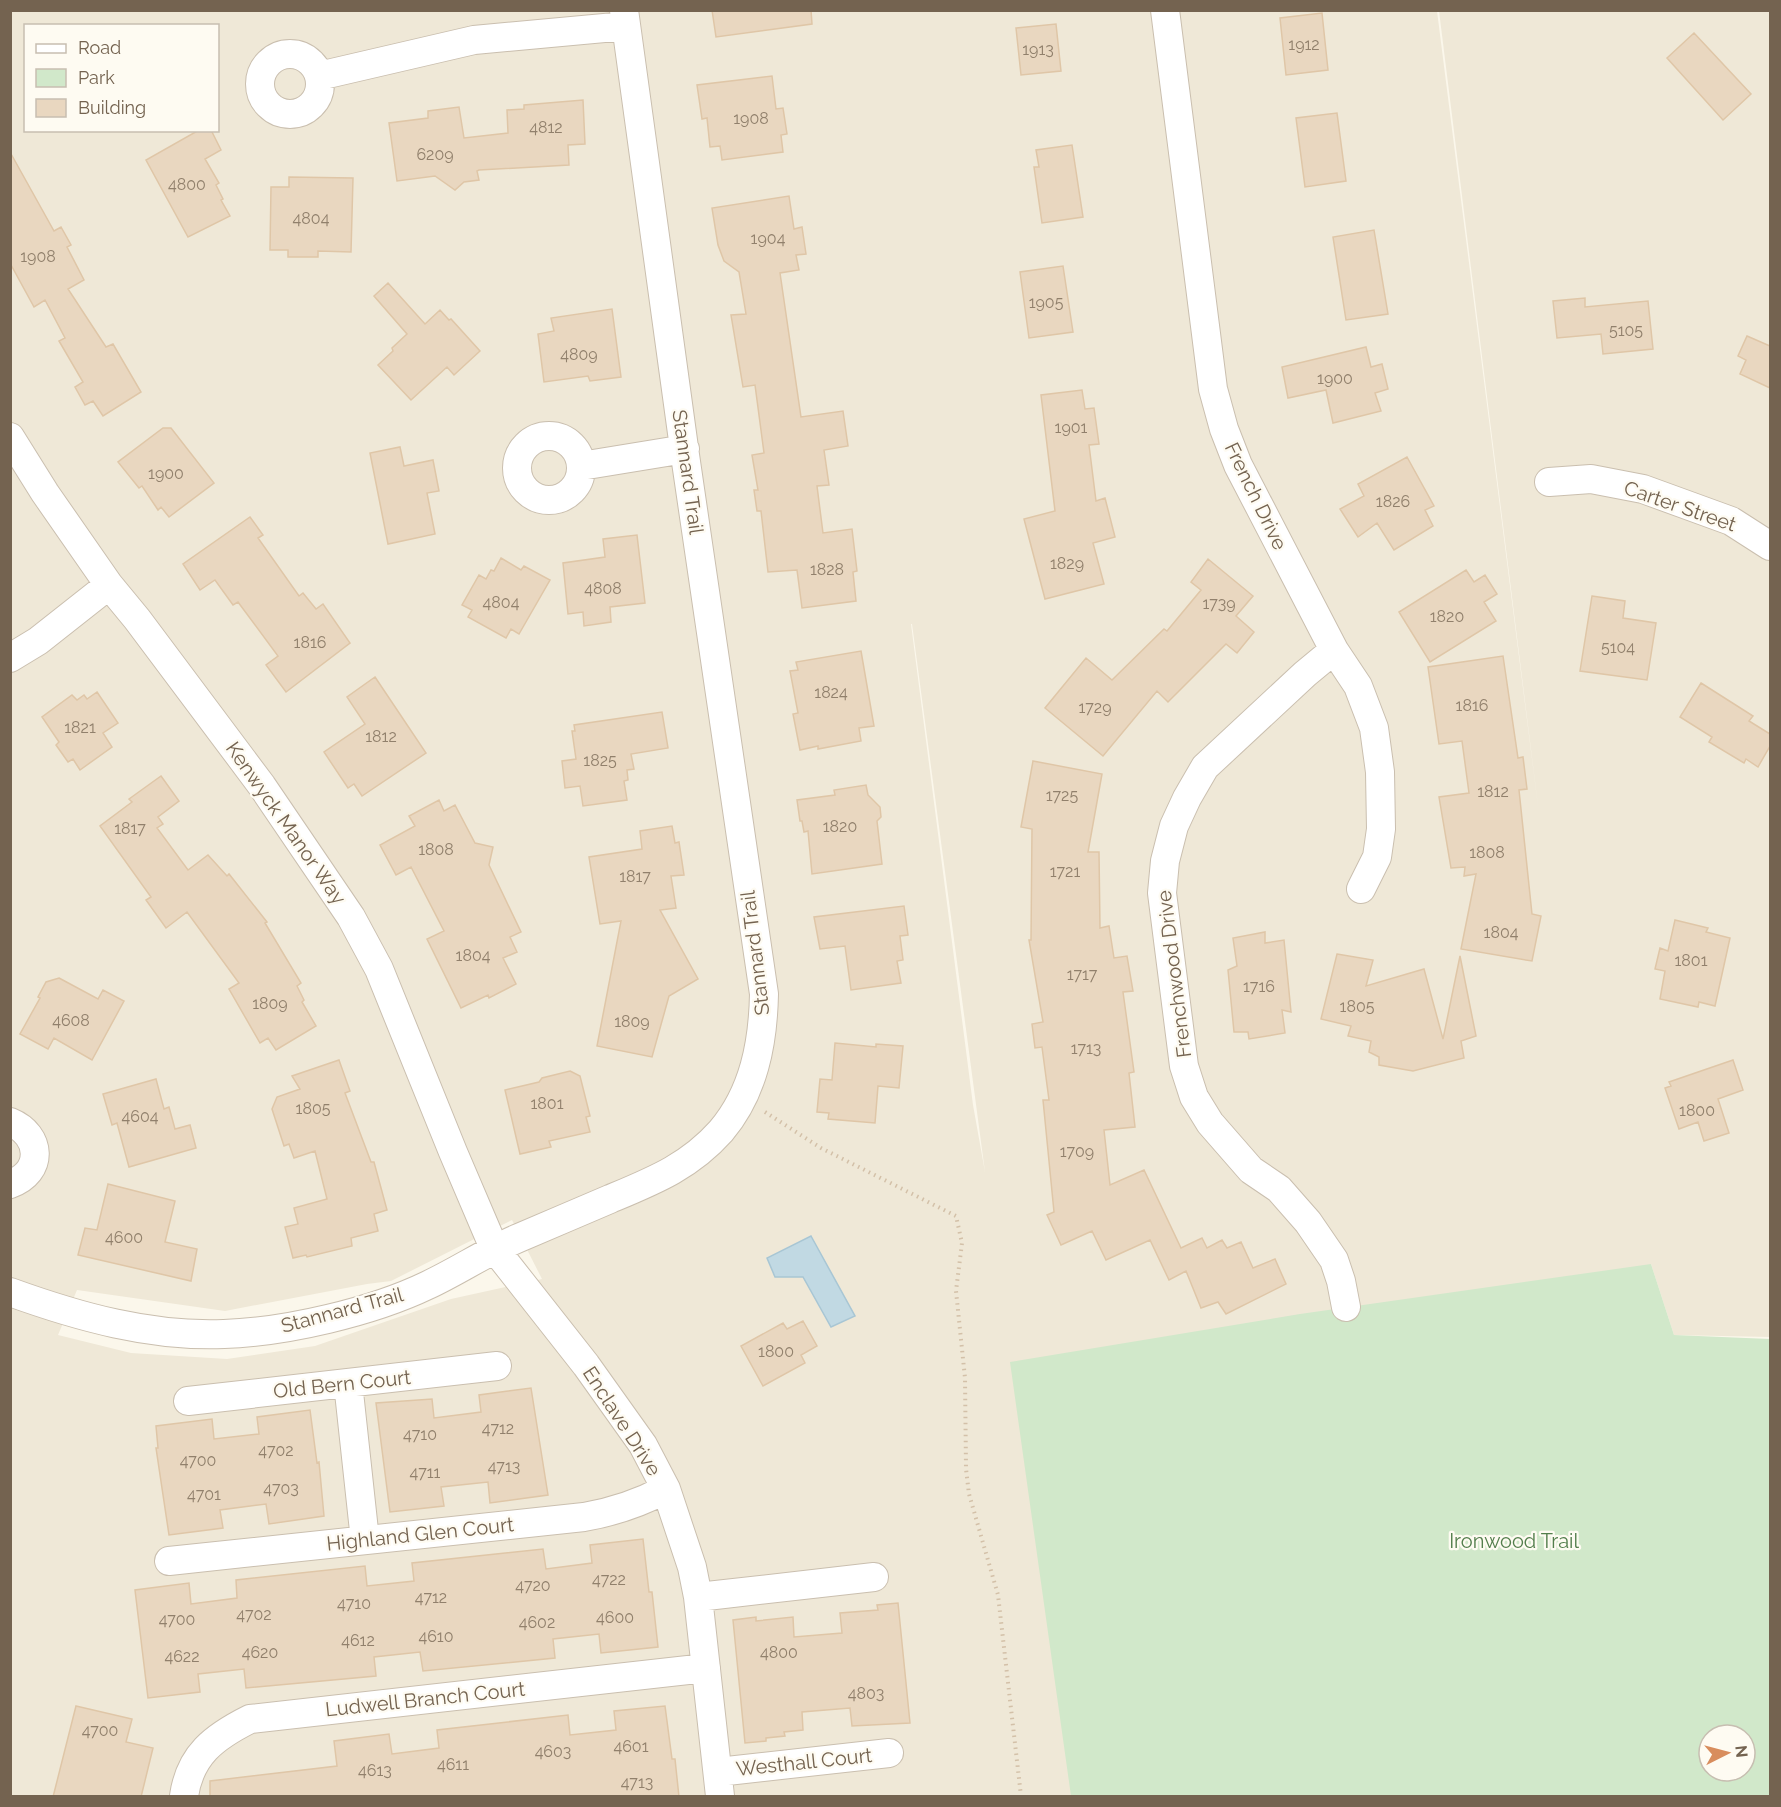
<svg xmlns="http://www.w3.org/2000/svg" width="1781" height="1807" font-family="Raleway,sans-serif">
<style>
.residential{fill:#efe8d7;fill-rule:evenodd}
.green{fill:#d1e8ca;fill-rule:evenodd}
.water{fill:#c1d9e3;stroke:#a8c6d4;stroke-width:1.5}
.building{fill:#e9d7c0;stroke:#dfc6a7;stroke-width:1.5}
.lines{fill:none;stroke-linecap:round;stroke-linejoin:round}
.minor-casing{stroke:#cabfaf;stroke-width:30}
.path{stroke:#d3c0a8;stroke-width:4;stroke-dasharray:1.5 4.5;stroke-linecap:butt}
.minor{stroke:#fff;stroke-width:28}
.labels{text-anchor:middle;stroke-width:4.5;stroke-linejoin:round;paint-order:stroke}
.number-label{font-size:16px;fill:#91806c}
.street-label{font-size:20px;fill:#746350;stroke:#fefbf2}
.park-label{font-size:20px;fill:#537e4c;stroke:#fefbf2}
</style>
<rect width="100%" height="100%" fill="#fbf7eb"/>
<!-- residential -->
<path class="residential" d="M11,11H1437L1539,814L1439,11H1770V1337L1674,1335L1651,1264L1071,1796H11ZM26,26H218V130H26ZM911,624H912L985,1172L973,1105ZM512,1220L542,1279L451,1299L315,1346L227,1359L131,1353L58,1335L77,1290L225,1311L367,1284L391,1281Z"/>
<!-- green -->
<path class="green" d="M1651,1264L1674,1335L1770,1339V1796H1071L1010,1362L1300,1314ZM1709,1735H1745V1771H1709Z"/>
<!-- water -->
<path class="water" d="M811,1236L855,1316L831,1327L803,1277H775L767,1258Z"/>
<!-- building -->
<path class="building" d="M712,10H811L812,24L716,37Z
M1322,13L1328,70L1286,75L1280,18Z
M1056,24L1061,71L1021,75L1016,28Z
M1694,33L1751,94L1723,120L1667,58Z
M772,76L776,109L783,108L787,134L781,135L783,152L722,160L720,146L710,147L707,118L702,119L697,85Z
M583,100L585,144L568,145L569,165L479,170L477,171L479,180L464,182L455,190L435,176L397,181L389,123L428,118V111L459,107L464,138L508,133L507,110L524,109V105Z
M1337,113L1346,181L1305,187L1296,118Z
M199,130H211L221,150L205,159L219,183L216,185L223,199L221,200L230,216L188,237L146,160Z
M1072,145L1083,217L1042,223L1034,167H1039L1036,150Z
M10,152L54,231L61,227L71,245L67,247L84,280L68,289L106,347L113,344L141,392L103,416L93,401L85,405L75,387L83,382L59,341L65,338L45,300L34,307L10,263Z
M289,177L353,178L351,252L318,251V257H288V250H270L271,187H289Z
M789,196L794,229L802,227L806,254L796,255L799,270L780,273L801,417L843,411L848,446L824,450L829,485L817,486L823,533L852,529L857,571L853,572L856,601L802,608L797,570L768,572L761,511H757L754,490H758L752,455L764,453L755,385L743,387L731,315L746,314L739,272L724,261L718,245L712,208Z
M1374,230L1388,314L1346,320L1333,237Z
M1063,266L1073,332L1029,338L1020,272Z
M388,283L425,324L440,310L449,320L451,319L480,351L454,375L447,367L411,400L378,365L393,351L392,348L407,334L374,296Z
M1585,298V307L1648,301L1653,349L1603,354L1601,334L1557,338L1553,301Z
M612,309L621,377L590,381L588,376L544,382L538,334L554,331L551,318Z
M1747,336L1770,346V388L1740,374L1746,360L1738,356Z
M1366,347L1371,367L1382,364L1388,389L1375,393L1381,411L1333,423L1326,390L1288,398L1282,367Z
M1082,390L1085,409L1094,408L1099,444L1089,445L1096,501L1105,498L1115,537L1093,543L1104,584L1045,599L1024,519L1055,511L1041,395Z
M163,428H171L214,483L169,517L161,507L158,510L142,486L139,488L118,462Z
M400,447L404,466L433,460L439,491L427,493L435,534L388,544L370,453Z
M1407,457L1434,506L1425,510L1433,526L1394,550L1377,523L1358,537L1340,509L1364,496L1358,484Z
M250,517L263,535L258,538L299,596L303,593L316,609L323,604L350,643L286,692L266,665L278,656L238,602L233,605L215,580L200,590L183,564Z
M637,535L645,603L610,607L611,622L584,626L583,612L568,614L563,563L605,557L603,539Z
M501,558L521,570L524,566L550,580L519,634L511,629L506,638L468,617L472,610L462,605L479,575L486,579L491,570L494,571Z
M1208,559L1253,596L1236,616L1254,632L1237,653L1226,644L1168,702L1157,691L1103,756L1045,708L1086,658L1112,680L1164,629L1167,631L1201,590L1191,582Z
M1466,570L1474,582L1485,575L1497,594L1484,602L1496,621L1430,662L1399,612Z
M1592,596L1625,601L1623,618L1656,623L1647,680L1580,671Z
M861,651L874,726L859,728L861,741L818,749V746L800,750L793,714L798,713L790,671L798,670L796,662Z
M1503,656L1518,758L1523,757L1527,789L1519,790L1532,914L1541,916L1532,961L1461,949L1476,874L1464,876L1465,867L1451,868L1439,797L1469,793L1462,741L1439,744L1428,667Z
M375,677L426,753L362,796L354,784L348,788L324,752L365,724L347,697Z
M1701,683L1753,716L1749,721L1770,734V746L1758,767L1746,759L1744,763L1709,742L1712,737L1680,717Z
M97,692L118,723L103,733L112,747L80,770L73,759L68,762L56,745L59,742L42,717L72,695L77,700L84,695L87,699Z
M662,712L668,748L631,754L634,769L627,770L628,780L624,781L627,800L583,806L580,786L565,788L562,761L576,759L572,731H575L574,725Z
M1033,761L1102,774L1088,852H1099L1100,928L1109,926L1114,958L1127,956L1133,991L1123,992L1134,1072L1129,1073L1135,1127L1104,1130L1110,1185L1144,1170L1181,1248L1202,1238L1207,1248L1222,1240L1227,1248L1241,1242L1253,1268L1275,1259L1286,1284L1226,1314L1218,1302L1201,1308L1186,1271L1169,1280L1150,1240L1106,1260L1092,1231L1061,1245L1047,1215L1054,1212L1043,1100H1049L1042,1047L1035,1048L1032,1024L1043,1022L1029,940H1031L1032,829L1021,827Z
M161,776L179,801L158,817L163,824L157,828L188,870L208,855L227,876L229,874L267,922L265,923L301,983L297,986L304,1000L302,1002L316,1026L276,1050L268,1038L260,1043L229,989L239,983L187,912L166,928L146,900L151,897L100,826L132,802L129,799Z
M866,785L868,795L880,807L881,817L877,821L882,864L812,874L808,831L804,832L802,821H800L797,800L835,795L834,790Z
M439,800L444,811L455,805L475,843L493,847L489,865L521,932L510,937L517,952L503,958L516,984L489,998L488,995L461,1008L427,939L444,931L411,867L396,875L380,845L415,826L409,816Z
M672,826L675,843L679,842L684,875L671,876L676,908L660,910L698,979L669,996L652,1057L597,1046L621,921L600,924L589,857L642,849L640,831Z
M904,906L908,935L900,936L903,960L897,961L901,983L851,990L845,946L820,949L814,917Z
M1675,920L1708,928L1706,932L1730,938L1715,1006L1699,1002L1698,1007L1660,999L1665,971L1655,969L1660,948L1668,951Z
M1265,932V943L1284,940L1291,1012L1282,1010L1285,1033L1249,1039L1248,1032H1234L1228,970L1237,966L1233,938Z
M1337,954L1373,960L1366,986L1424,969L1443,1039L1460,956L1476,1036L1461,1041L1464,1058L1413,1071L1379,1065V1057L1369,1052L1371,1041L1348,1036L1351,1026L1321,1019Z
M59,978L98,999L103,990L124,1001L92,1060L54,1038L48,1049L20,1034L40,998L38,997L46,982Z
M835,1043L876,1047V1044L903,1046L899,1088L878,1086L875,1123L828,1119L829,1113L817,1112L820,1079L832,1080Z
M339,1060L350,1091L345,1093L371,1162H374L387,1210L374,1214L378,1231L351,1238L352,1246L307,1257L306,1255L293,1258L285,1227L298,1224L294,1208L327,1199L315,1151L294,1158L289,1144L284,1146L272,1109L277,1097L300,1089L292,1076Z
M1733,1060L1743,1090L1718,1099L1729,1133L1704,1141L1698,1122L1679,1129L1665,1088L1671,1086L1669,1082Z
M570,1071L580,1076L590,1116L586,1117L590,1132L549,1141L551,1147L520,1154L505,1090L539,1082L542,1078Z
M156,1079L164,1109L169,1107L175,1129L190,1125L196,1148L129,1167L117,1123L112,1125L103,1094Z
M108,1184L175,1201L165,1242L197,1249L191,1281L78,1255L85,1228L97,1230Z
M803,1321L817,1346L801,1355L805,1363L763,1386L741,1346L783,1323L787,1329Z
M531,1388L548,1495L490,1503L488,1482L441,1487L444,1506L390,1512L376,1403L432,1399L434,1418L481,1412L479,1395Z
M310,1410L317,1463L319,1462L324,1516L269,1524L266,1504L220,1510L223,1528L169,1535L156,1448H158L156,1426L212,1419L214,1439L259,1434L257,1417Z
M643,1539L649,1592H652L658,1647L601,1653L599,1634L553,1639L555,1658L423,1671L420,1652L374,1657L376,1676L246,1688L244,1669L198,1674L200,1692L148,1698L135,1590L189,1583L191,1604L237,1598L236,1580L365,1566L367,1586L414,1581L412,1563L543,1549L546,1569L592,1563L590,1545Z
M898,1603L910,1723L852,1726L850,1708L802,1712L803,1730L784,1732L785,1736L766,1738V1741L745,1743L733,1620L756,1617V1621L793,1617L794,1637L842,1633L840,1613L878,1610L877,1605Z
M76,1706L132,1719L126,1742L153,1748L141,1797H53Z
M665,1706L672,1759H675L679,1797H210V1781L337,1766L334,1741L389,1734L392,1754L439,1748L437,1730L568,1715L570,1735L616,1730L614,1711Z"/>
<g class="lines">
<defs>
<path id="minor" d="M1165,10L1213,389L1224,429L1238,465L1334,650L1358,686L1374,728L1380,772L1381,829L1377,857L1361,889
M260 84a30 30 0 1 1 60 0a30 30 0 1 1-60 0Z
M319,76L474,40L626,26
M517 468a32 32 0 1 1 64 0a32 32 0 1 1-64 0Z
M10,437L45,493L109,585L137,619L262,786L351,917L379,969L453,1152L494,1248L586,1365L643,1445L666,1489L692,1567L698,1597L720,1796
M581,466L685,449
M1549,482L1591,479L1643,489L1731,521L1770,546
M1334,650L1305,674L1205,767L1187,798L1174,826L1165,861L1162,893L1184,1066L1194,1097L1210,1123L1251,1170L1279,1189L1308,1222L1334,1260L1341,1281L1346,1307
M10,658L38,641L109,585
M10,1122C42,1135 44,1172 10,1184
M10,1292C79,1317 151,1337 224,1334C286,1332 372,1312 428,1285C460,1270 489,1250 521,1237C551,1224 580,1212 610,1199C653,1181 689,1167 721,1131C754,1092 763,1043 764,994L685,455L624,10
M348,1383L365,1540
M188,1401L497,1366
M169,1561L584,1517C613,1512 640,1503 666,1489
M698,1597L874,1577
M718,1772L889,1753
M184,1796C190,1755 214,1737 250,1719L706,1668"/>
</defs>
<!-- minor casing -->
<use href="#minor" class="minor-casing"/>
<!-- path -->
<path class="path" d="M765,1112L821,1148L956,1216L962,1243L956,1291L965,1378L966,1469L969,1494L998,1595L1021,1796"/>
<!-- minor -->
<use href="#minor" class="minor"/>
</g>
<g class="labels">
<!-- number labels -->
<g class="number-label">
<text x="1304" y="50">1912</text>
<text x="1038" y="55">1913</text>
<text x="751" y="124">1908</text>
<text x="546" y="133">4812</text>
<text x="435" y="160">6209</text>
<text x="187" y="190">4800</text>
<text x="311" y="224">4804</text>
<text x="768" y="244">1904</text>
<text x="38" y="262">1908</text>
<text x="1046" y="308">1905</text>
<text x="1626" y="336">5105</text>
<text x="579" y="360">4809</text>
<text x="1335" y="384">1900</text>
<text x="1071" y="433">1901</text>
<text x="166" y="479">1900</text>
<text x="1393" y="507">1826</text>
<text x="1067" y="569">1829</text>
<text x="827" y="575">1828</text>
<text x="603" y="594">4808</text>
<text x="501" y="608">4804</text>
<text x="1219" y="609">1739</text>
<text x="1447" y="622">1820</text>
<text x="310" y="648">1816</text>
<text x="1618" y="653">5104</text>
<text x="831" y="698">1824</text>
<text x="1472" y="711">1816</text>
<text x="1095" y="713">1729</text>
<text x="80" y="733">1821</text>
<text x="381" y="742">1812</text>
<text x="600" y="766">1825</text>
<text x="1493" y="797">1812</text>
<text x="1062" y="801">1725</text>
<text x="840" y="832">1820</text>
<text x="130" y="834">1817</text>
<text x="436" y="855">1808</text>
<text x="1487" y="858">1808</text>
<text x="1065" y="877">1721</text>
<text x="635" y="882">1817</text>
<text x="1501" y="938">1804</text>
<text x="473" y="961">1804</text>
<text x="1691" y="966">1801</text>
<text x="1082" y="980">1717</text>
<text x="1259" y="992">1716</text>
<text x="270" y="1009">1809</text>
<text x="1357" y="1012">1805</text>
<text x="71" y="1026">4608</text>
<text x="632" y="1027">1809</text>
<text x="1086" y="1054">1713</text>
<text x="547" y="1109">1801</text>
<text x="313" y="1114">1805</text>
<text x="1697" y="1116">1800</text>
<text x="140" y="1122">4604</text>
<text x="1077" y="1157">1709</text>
<text x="124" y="1243">4600</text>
<text x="776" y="1357">1800</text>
<text x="498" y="1434">4712</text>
<text x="420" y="1440">4710</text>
<text x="276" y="1456">4702</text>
<text x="198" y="1466">4700</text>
<text x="504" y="1472">4713</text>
<text x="425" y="1478">4711</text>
<text x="281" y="1494">4703</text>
<text x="204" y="1500">4701</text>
<text x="609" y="1585">4722</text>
<text x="533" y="1591">4720</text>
<text x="431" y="1603">4712</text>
<text x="354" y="1609">4710</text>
<text x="254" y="1620">4702</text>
<text x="615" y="1623">4600</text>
<text x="177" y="1625">4700</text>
<text x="537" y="1628">4602</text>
<text x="436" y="1642">4610</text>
<text x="358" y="1646">4612</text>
<text x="260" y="1658">4620</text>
<text x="779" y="1658">4800</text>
<text x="182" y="1662">4622</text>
<text x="866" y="1699">4803</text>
<text x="100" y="1736">4700</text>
<text x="631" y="1752">4601</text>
<text x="553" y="1757">4603</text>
<text x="453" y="1770">4611</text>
<text x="375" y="1776">4613</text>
<text x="637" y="1788">4713</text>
</g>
<!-- street labels -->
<g class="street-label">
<text transform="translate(688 472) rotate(82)" y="7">Stannard Trail</text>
<text transform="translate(1256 496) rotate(64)" y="7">French Drive</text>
<text transform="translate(1680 506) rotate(19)" y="7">Carter Street</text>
<text transform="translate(286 823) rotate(55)" y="7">Kenwyck Manor Way</text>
<text transform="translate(755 953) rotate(-97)" y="7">Stannard Trail</text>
<text transform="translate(1174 974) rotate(-97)" y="7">Frenchwood Drive</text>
<text transform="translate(342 1310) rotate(-15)" y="7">Stannard Trail</text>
<text transform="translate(342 1384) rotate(-6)" y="7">Old Bern Court</text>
<text transform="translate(622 1421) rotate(57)" y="7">Enclave Drive</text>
<text transform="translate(420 1534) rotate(-6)" y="7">Highland Glen Court</text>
<text transform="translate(425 1699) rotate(-6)" y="7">Ludwell Branch Court</text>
<text transform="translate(804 1762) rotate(-6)" y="7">Westhall Court</text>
</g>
<!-- park labels -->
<g class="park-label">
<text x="1514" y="1548">Ironwood Trail</text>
</g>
</g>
<!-- border -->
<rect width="1781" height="1807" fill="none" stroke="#746350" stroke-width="24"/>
<!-- legend -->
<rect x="24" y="24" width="195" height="108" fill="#fefbf2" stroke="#c7beb1" stroke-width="1.5"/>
<rect x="36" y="44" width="30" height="9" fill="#ffffff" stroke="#c7beb1" stroke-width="1.5"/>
<text x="78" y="54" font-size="18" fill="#746350">Road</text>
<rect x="36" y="69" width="30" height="18" fill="#d1e8ca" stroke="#c7beb1" stroke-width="1.5"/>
<text x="78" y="84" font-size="18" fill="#746350">Park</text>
<rect x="36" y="99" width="30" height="18" fill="#e9d7c0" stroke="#c7beb1" stroke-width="1.5"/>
<text x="78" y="114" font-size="18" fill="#746350">Building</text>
<!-- north arrow -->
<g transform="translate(1727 1753) rotate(84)"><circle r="28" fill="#fefbf2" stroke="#c7beb1" stroke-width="1.5"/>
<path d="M0-4.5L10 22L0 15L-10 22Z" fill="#d88d5d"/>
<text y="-9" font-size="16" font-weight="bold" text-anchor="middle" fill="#746350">N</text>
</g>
</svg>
